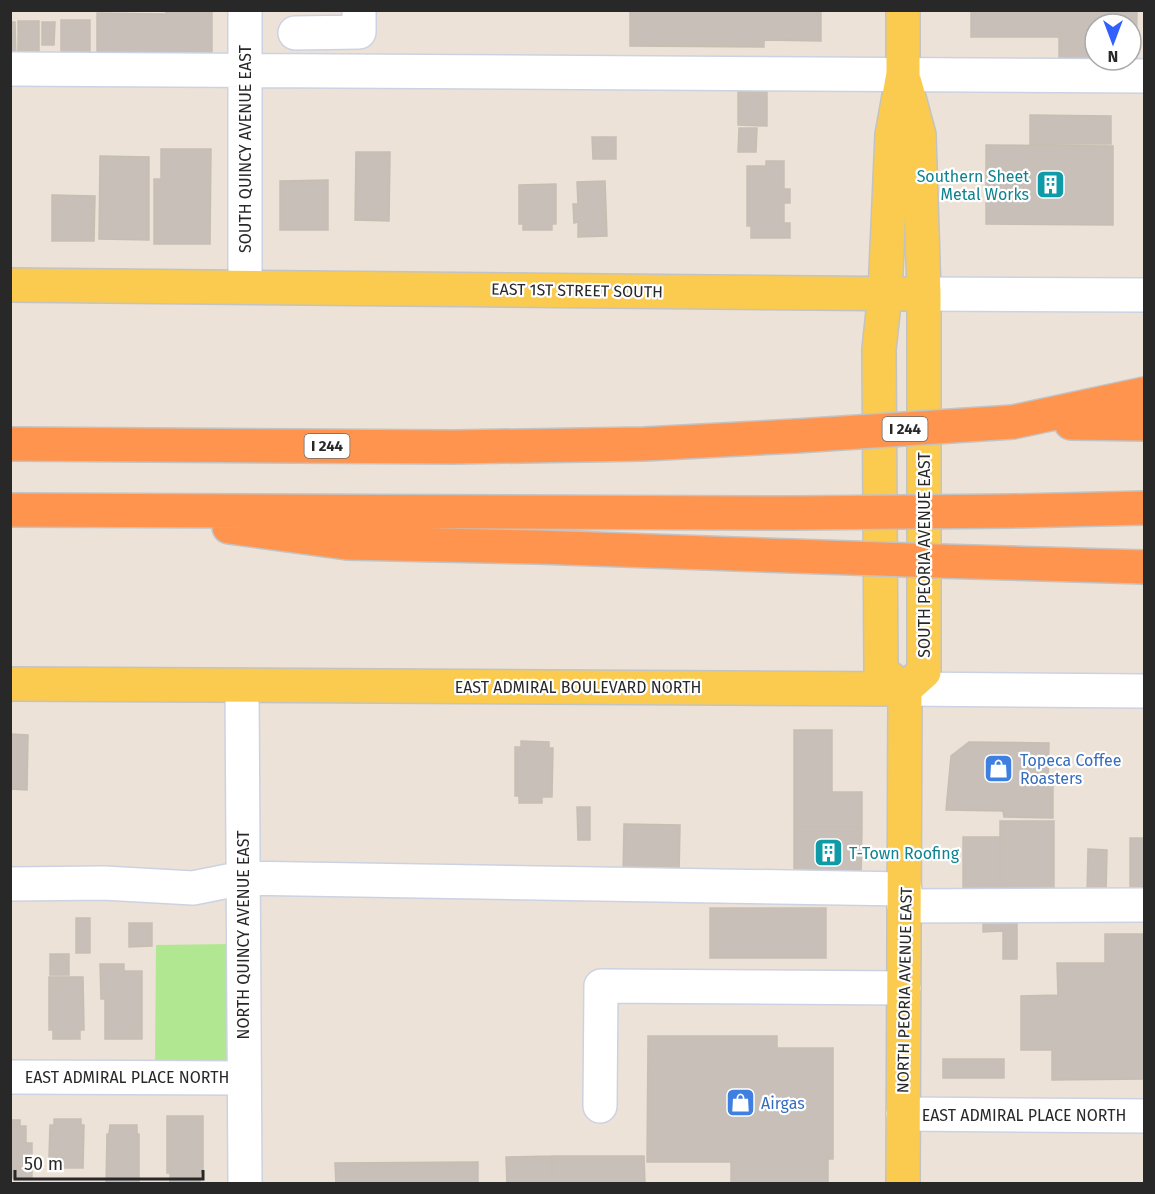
<svg xmlns="http://www.w3.org/2000/svg" width="1155" height="1194" font-family="'Fira Sans',sans-serif">
<style>
.green{fill:#b1e790}
.building{fill:#c7bfb8;stroke:#c7beb2;stroke-width:1.5;fill-rule:evenodd}
.lines{fill:none;stroke-linecap:round;stroke-linejoin:round}
.minor-casing{stroke:#cdd2e2;stroke-width:36}
.major-casing{stroke:#c3c3c3;stroke-width:36}
.highway-casing{stroke:#c3c3c3;stroke-width:36}
.minor{stroke:#fff;stroke-width:33}
.major{stroke:#facb4f;stroke-width:33}
.highway{stroke:#ff944f;stroke-width:33}
.highway-bridge-casing{stroke:#c3c3c3;stroke-width:36;stroke-linecap:butt}
.highway-bridge{stroke:#ff944f;stroke-width:33}
.labels{text-anchor:middle;stroke-width:4.5;stroke-linejoin:round;paint-order:stroke}
.shield{fill:#fff;stroke:#686868;stroke-width:1.5}
.shield-label{font-size:15px;font-weight:bold;fill:#282828}
.street-label{font-size:16px;fill:#282828;stroke:#fff}
.culture-label{font-size:16px;fill:#0d838f;stroke:#fff;text-anchor:end}
.shop-label{font-size:16px;fill:#366cbe;stroke:#fff;text-anchor:start}
</style>
<rect width="100%" height="100%" fill="#ece2d8"/>
<!-- green -->
<path class="green" d="M230,944L228,1061L223,1064L155,1063L156,945Z"/>
<!-- building -->
<path class="building" d="M166,10H212V59L97,58V13L166,14Z
M630,10H821V41L764,40V47L630,46Z
M971,10H1137L1136,67L1059,66V37H971ZM1095,24H1131V60H1095Z
M61,20H90V56H61Z
M18,21H39V59H18Z
M10,22H15L16,60H10Z
M42,22H55L54,45H42Z
M738,91H767V126L738,125Z
M1030,115L1111,116V144H1030Z
M739,128H757L756,152H738Z
M592,137H616V159H593Z
M986,145L1113,146V225L986,224Z
M161,149H211L210,244H154V179H161Z
M356,152H390L389,221L355,220Z
M100,156L149,157V240L99,239Z
M766,161H784V189H790V203H784V223H790V238H751V226H747V166H766Z
M328,180V230H280V181Z
M605,181L607,236L578,237V222L574,223L573,204H578L577,182Z
M556,184V224H552V230H523V224H519V185Z
M52,195L95,196L94,241H52Z
M794,730H832V792H862V827H794Z
M10,734L28,735L27,790L10,789Z
M521,741L549,742V748H553L552,797H542V803H519V796H515V747H521Z
M969,742L1049,743L1048,783H1053V818L1004,817L1003,811L946,810L951,756Z
M577,807H590V840H578Z
M1000,821H1054V896H1000Z
M624,824L680,825L679,876L623,875Z
M794,827H862L861,878H794Z
M963,837H1000V896H963Z
M1130,838H1144V890H1130Z
M1088,849L1107,850L1106,895L1087,894Z
M710,908H826V958H710Z
M76,918H90V953H76Z
M983,918H1017V959H1003V931L983,932Z
M129,923H152V946L129,947Z
M1105,934H1144V1079L1052,1080V1050H1021V996L1058,995L1057,963H1105Z
M50,954H69V975H50Z
M100,964H124V971H142V1039H105V999H101Z
M49,977H83L84,1030H80V1039H53V1030H49Z
M648,1036H777V1048H833V1159H828V1184H731V1162H647Z
M943,1059H1004V1078H943Z
M167,1116H203V1173H200V1184H170V1173H167Z
M54,1119H81V1125H84L83,1168H63V1158L49,1157L50,1125H54Z
M10,1120H20V1126H26V1143H32V1178H10Z
M110,1125H137V1134H139V1184H106L107,1134H109Z
M552,1156H644L645,1184H552Z
M552,1156V1184H507L506,1157Z
M478,1162V1184H336L335,1163Z"/>
<g class="lines">
<defs>
<path id="minor" d="M245,10V287
M295,33L359,32V10
M10,69L1144,76
M924,294L1144,295
M242,686L245,1184
M905,689L1144,691
M10,884L104,883L193,888L243,878L905,889
M904,906L1144,905
M10,1077L243,1078
M600,1106L601,986L904,988
M903,1114L1144,1116"/>
<path id="major" d="M903,10V74L892,135L885,294L879,349L881,672L905,689
M905,83L919,135L924,294V672L905,689
M10,285L924,294
M10,684L905,689
M903,1184L905,689"/>
<path id="highway" d="M1013,422L1144,394
M1071,423L1144,424
M10,444L454,447L644,444L796,436
M10,510L794,513
M1012,511L1144,508
M229,527L347,543L537,547L793,556
M938,561L1144,567"/>
</defs>
<!-- minor casing -->
<use href="#minor" class="minor-casing"/>
<!-- major casing -->
<use href="#major" class="major-casing"/>
<!-- highway casing -->
<use href="#highway" class="highway-casing"/>
<!-- minor -->
<use href="#minor" class="minor"/>
<!-- major -->
<use href="#major" class="major"/>
<!-- highway -->
<use href="#highway" class="highway"/>
<defs>
<path id="highway-bridge" d="M796,436L1013,422
M794,513L1012,511
M793,556L938,561"/>
</defs>
<!-- highway-bridge casing -->
<use href="#highway-bridge" class="highway-bridge-casing"/>
<!-- highway-bridge -->
<use href="#highway-bridge" class="highway-bridge"/>
</g>
<!-- icons -->
<defs>
<symbol id="building-square" viewBox="-11 -11 22 22"><rect x="-9" y="-9" width="18" height="18" rx="4" fill="#0f9aa8" stroke="#fff"/><path d="M-4-6H4V6H1V3H-1V6H-4ZM-2.5-4.3h1.7v1.8h-1.7ZM.8-4.3h1.7v1.8H.8ZM-2.5-1h1.7V.8h-1.7ZM.8-1h1.7V.8H.8Z" fill="#fff"/></symbol>
<symbol id="shop-square" viewBox="-11 -11 22 22"><rect x="-9" y="-9" width="18" height="18" rx="4" fill="#3f7fe0" stroke="#fff"/><path d="M-5-2.5h2.3a2.7 3.5 0 0 1 5.4 0H5L5.5 6h-11ZM-1.5-2.5h3a1.5 2.3 0 0 0-3 0Z" fill="#fff"/></symbol>
</defs>
<g fill-rule="evenodd">
<use href="#building-square" x="1034" y="168" width="33" height="33"/>
<use href="#shop-square" x="982" y="752" width="33" height="33"/>
<use href="#building-square" x="812" y="836" width="33" height="33"/>
<use href="#shop-square" x="724" y="1086" width="33" height="33"/>
</g>
<g class="labels">
<!-- shield labels -->
<g class="shield">
<rect x="882.5" y="417" width="45" height="24" rx="4.5"/>
<rect x="304.5" y="434" width="45" height="24" rx="4.5"/>
</g>
<g class="shield-label">
<text x="905" y="434">I 244</text>
<text x="327" y="451">I 244</text>
</g>
<!-- street labels -->
<g class="street-label">
<text transform="translate(245 149) rotate(-90)" y="6">SOUTH QUINCY AVENUE EAST</text>
<text transform="translate(577 290) rotate(1)" y="6">EAST 1ST STREET SOUTH</text>
<text transform="translate(924 555) rotate(-90)" y="6">SOUTH PEORIA AVENUE EAST</text>
<text x="578" y="693">EAST ADMIRAL BOULEVARD NORTH</text>
<text transform="translate(243 935) rotate(-90)" y="6">NORTH QUINCY AVENUE EAST</text>
<text transform="translate(904 990) rotate(-89)" y="6">NORTH PEORIA AVENUE EAST</text>
<text x="127" y="1083">EAST ADMIRAL PLACE NORTH</text>
<text x="1024" y="1121">EAST ADMIRAL PLACE NORTH</text>
</g>
<!-- culture labels -->
<g class="culture-label">
<text x="1029" y="182">Southern Sheet<tspan x="1029" dy="18">Metal Works</tspan></text>
<text x="849" y="859" text-anchor="start">T-Town Roofing</text>
</g>
<!-- shop labels -->
<g class="shop-label">
<text x="1020" y="766">Topeca Coffee<tspan x="1020" dy="18">Roasters</tspan></text>
<text x="761" y="1109">Airgas</text>
</g>
</g>
<!-- border -->
<rect width="1155" height="1194" fill="none" stroke="#282828" stroke-width="24"/>
<!-- north arrow -->
<g transform="translate(1113 42) rotate(180)"><circle r="28" fill="#ffffff" stroke="#a9a9a9" stroke-width="1.5"/>
<path d="M0-4.5L10 22L0 15L-10 22Z" fill="#3160ff"/>
<text y="-9" font-size="16" font-weight="bold" text-anchor="middle" fill="#282828">N</text>
</g>
<!-- scale -->
<path d="M15 1170v9h188v-9" fill="none" stroke="#282828" stroke-width="3"/>
<text x="24" y="1170" font-size="18" fill="#282828" stroke="#ffffff" stroke-width="4.5" paint-order="stroke">50 m</text>
</svg>
